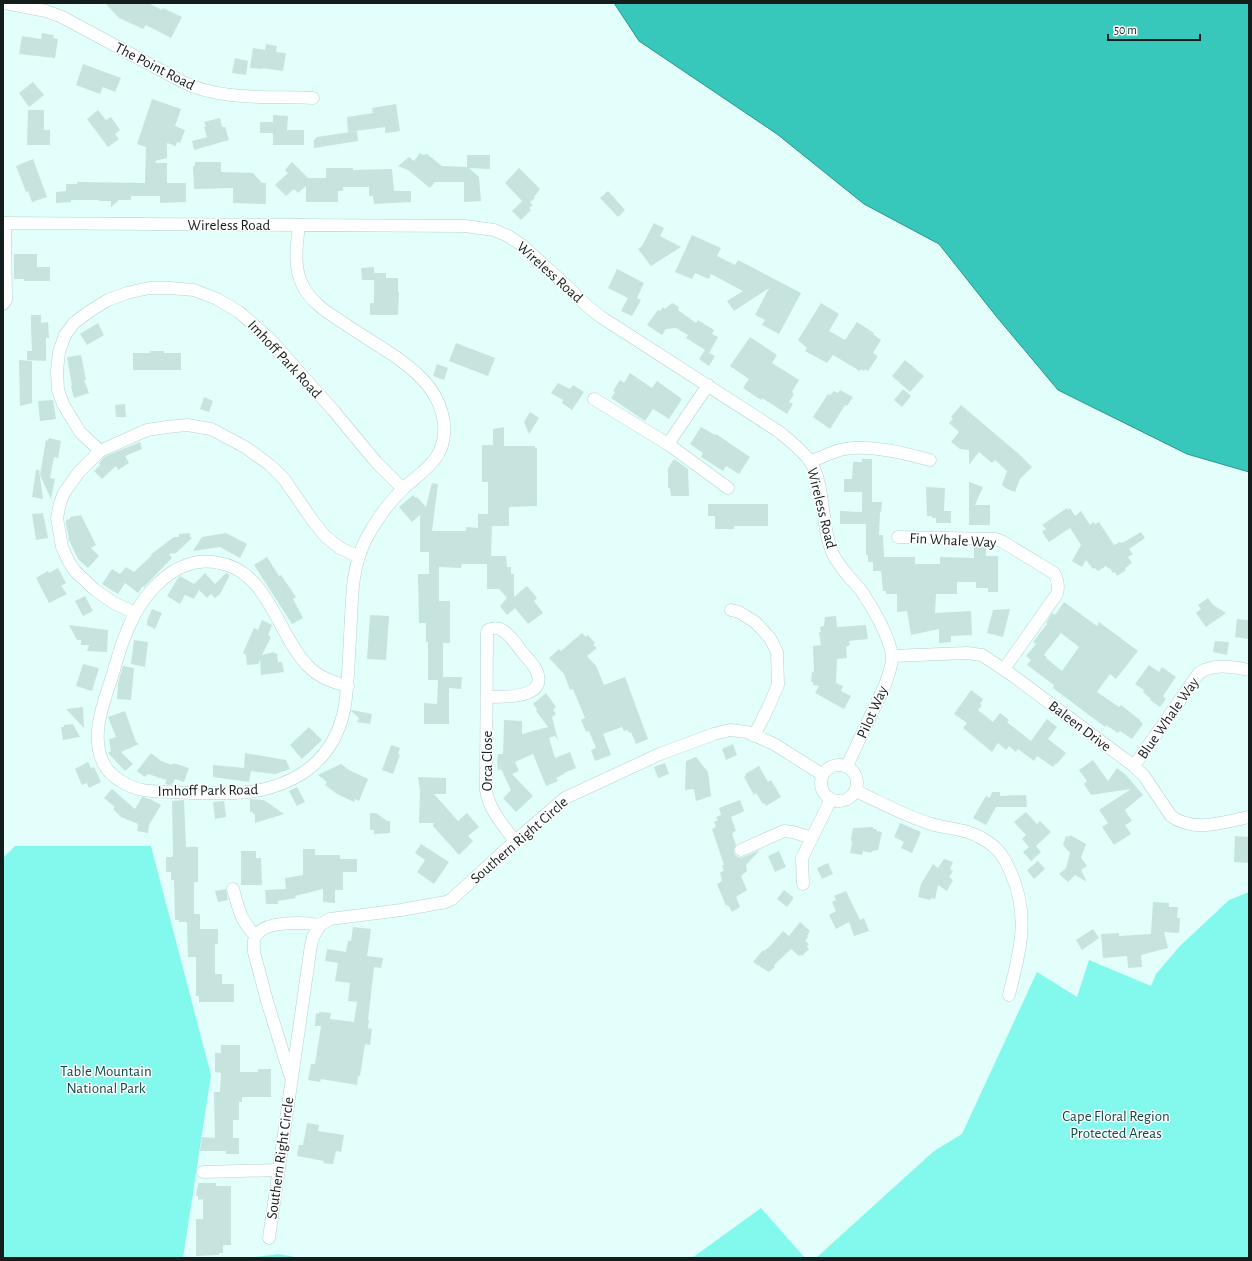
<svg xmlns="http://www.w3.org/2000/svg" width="1252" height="1261" font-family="'Alegreya Sans',sans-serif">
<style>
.green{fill:#82f9ec}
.water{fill:#37c8bb;stroke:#2c958b}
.building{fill:#c6e3de;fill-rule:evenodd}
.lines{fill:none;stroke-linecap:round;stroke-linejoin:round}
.minor-casing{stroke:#b5d1cd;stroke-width:13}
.minor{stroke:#fff;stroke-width:12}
.labels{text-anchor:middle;stroke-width:3;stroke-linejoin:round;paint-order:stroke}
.street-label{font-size:15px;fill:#131e1c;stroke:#fff}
.park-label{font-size:15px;fill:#0d4a45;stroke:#fff}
</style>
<rect width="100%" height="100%" fill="#e2fffb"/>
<!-- green -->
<path class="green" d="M15,846H151L211,1075L183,1258H248L278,1254L301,1258H3V858Z
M1249,892V1258H816L934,1151L962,1134L1037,972L1077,997L1089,960L1151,986L1156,974L1180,946L1229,900Z
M761,1208L805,1258H692Z"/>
<!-- water -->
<path class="water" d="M614,3H1249V472L1187,454L1058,390L996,316L939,244L864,204L777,134L639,41Z"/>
<!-- building -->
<path class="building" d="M105,3H148L162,10L163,8L182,17L171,38L146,25L143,29L119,18Z
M42,33L54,35L53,38L58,39L55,58L19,54L22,36L41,39Z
M266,44L277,46L276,52L286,53L283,71L262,68V69L250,68L253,48L265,50Z
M235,58L248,61L246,75L232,73Z
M83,64L121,78L115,92L103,87L100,94L76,85Z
M33,82L44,95L29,107L19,93Z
M152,99L181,109L175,126L185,130L180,143L177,142L176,146L167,143V158L155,161L156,163H167V183H186V202L160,203V196H131V200H119L111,207V201H99V200H71V202L56,203V192L66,191V184H77V182L145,183L146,147L137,144Z
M396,104L400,131L385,133V127L348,132L347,117L373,113L372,108Z
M28,110H44V130H50V145H27Z
M98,110L106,120L111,117L120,130L115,134L119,139L108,147L87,119Z
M273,115L288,116L287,130H304V145H273V133H260V122H273Z
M220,118L222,127H225L229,140L194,150L192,141L207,137L204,127H206L204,122Z
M357,131L358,141L314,148V140L317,137Z
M420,153L423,155L427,154L442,166L467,167V155H490V169L469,168L479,177L481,201L464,202V182H435L430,188L408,170L398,166L409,157L414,161Z
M33,159L47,197L32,202L28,191L26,192L16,166Z
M195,162H221V172L253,173L262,183H266V204L233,203V188L194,189L193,166H195Z
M292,162L308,178H326V168H353V170L392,169L394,191H411V202L374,204L373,196H369V187H343V191H338V202H306V186L298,193L294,189L286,196L275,185L288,173L285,170Z
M519,168L540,189L534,197L535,198L530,202L533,205L529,208L531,210L521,220L512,211L522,201L505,183Z
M608,191L625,210L618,217L600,198Z
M654,223L664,228L660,236L681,247L651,266L638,249L642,246Z
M692,235L721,248L717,256L735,265L738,260L801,293L779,334L762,325L765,320L755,315L769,288L734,311L727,301L743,291L711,274L709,279L695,273L692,279L675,272Z
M14,254H37V267H50V281H24V279H14Z
M374,267V273H386V278H398V292H399L398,315H370V303H374V280H362L361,268Z
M617,269L644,283L637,298L641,300L632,316L621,311L628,298L608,288Z
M672,303L679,307L678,310L696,323L698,320L714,330L712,334L718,337L709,353L715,356L709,366L699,359L705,350L686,338L688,335L676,328L666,329L662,335L647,325L658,310L660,311L663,307L665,309Z
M821,303L839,314L829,331L845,340L857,322L874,333L873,334L881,340L873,353L878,356L868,371L865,369L864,371L861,369L860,371L833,355L827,363L805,351L807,348L798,340Z
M31,315H41V323L48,322L49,338H46V361L27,360V351H32L31,326Z
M98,323L104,335L87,345L80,334Z
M750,337L777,355L772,363L799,380L792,392L794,394L789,402L793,404L787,414L762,398L761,400L743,388L749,379L730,366Z
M456,343L495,358L488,376L449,361Z
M150,351H164V353H181V370H133V353H150Z
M81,355L86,380H84L89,393L74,398L71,386H72L67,357Z
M19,360L32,361V403L20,406Z
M905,360L924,376L910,392L892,376Z
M437,364L448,368L444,380L433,376Z
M630,373L652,388L657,381L682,399L669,419L653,409L645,421L611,398L615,392L613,391L620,380L624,383Z
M558,383L570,389L573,385L584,392L572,410L562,403L563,400L551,393Z
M903,389L911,396L902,407L894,400Z
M840,390L853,397L847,406L845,405L830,429L813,417L828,394L830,395L834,391L838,393Z
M204,397L213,401L209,412L200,409Z
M53,400L56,419L40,421L38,401Z
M125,404L126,417H116L115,405Z
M961,405L1019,454L1032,467L1020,479L1015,492L1007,489L1002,485L1007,471L995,460L992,463L979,452L969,465V450L960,449L951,442L959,432L949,423L953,419L951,417Z
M530,412L539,418L529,434L524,422Z
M504,427V446H535V448H537V506L509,507V526H492L491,556H506L507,567H511V574H514V597L527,586L537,598L534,601L543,613L528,624L515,608L507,615L500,606L507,598L499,589H487V564H462L461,568L439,567V601H450V643H443V677H462L461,689L449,688V724H424V703L437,704L438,680H428V642H426V623H419L418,574H429V552H420V515L412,522L399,507L413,495L416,498L417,497L426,507L432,483L438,484L432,531H466V527L478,528V514H488V482H482V445H493V429Z
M701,427L715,435L716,434L750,457L739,474L726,466L723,471L701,457L703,453L690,444Z
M49,438L61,441L58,458L54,457L50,478L55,479L51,499L40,475L46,440L48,441Z
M140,442L142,449L125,456L129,463L118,470L116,466L102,479L94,471L100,465L99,463L104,457Z
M674,459L688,469L689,496H671L670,488H668V468Z
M862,459H872V502H882L881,512H880L879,535H883L884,557H915V564H940V557L974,558V547H986V556H998V592H988V588H976V582H957V594H936L935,613L971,611L972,635L951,636V642L939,643V629L911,635L907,611L897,612V594H886V591H883L881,571H873V562H868V555H866V524H840V511L862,512V492H844V479H852L853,462H862Z
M36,470H39L43,499L32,497Z
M969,482L983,487L975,505H990V525H969Z
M926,487L945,488L944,511H951V523H936V518H932V516H927Z
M708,504H768V526H734V529H715V516H708Z
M1067,508L1068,510L1070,508L1075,516L1081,511L1090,525L1093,522L1095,524L1099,522L1114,545L1120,542L1121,543L1124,542L1141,532L1145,538L1129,549L1133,554L1128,557L1132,563L1125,568L1126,570L1117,576L1115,572L1113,573L1110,568L1109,569L1106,566L1098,571L1095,568L1093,569L1086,560L1082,567L1072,561L1081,545L1070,528L1049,542L1042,532L1046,529L1042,525Z
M43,513L48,538L36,540L32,514Z
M81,515L96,545L91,548L99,556L88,568L78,559L68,538L69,537L66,525V520L70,519V517Z
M190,533V537H192L190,540L176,553L169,554L172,558L144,587L143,586L138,593L125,583L118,594L102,584L112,569L120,574L126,567L134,572L152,555H150L174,537H179V534Z
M226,533L247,544L240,558L220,547L193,551L202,537Z
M267,557L279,576L281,575L296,597L293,599L303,618L292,624L254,565Z
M58,568L66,583L61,586L67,594L49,603L36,578L48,571L49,573Z
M205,573L215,584L226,573L230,575L220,594L215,598L211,594L207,598L199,590L194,599L185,595L180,604L167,596L178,578L180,576L194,584Z
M85,596L93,611L83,616L75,601Z
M1208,598L1213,605L1226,613L1206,627L1196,613L1201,609L1198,605Z
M1064,602L1097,626L1099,622L1138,651L1116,679L1110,674L1097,692L1119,707L1121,705L1140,720V721L1143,724L1132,739L1120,731L1118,733L1106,725L1105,727L1053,688L1054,685L1027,665L1031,660L1026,656L1036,644L1033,642L1047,624L1046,623L1052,613L1055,615ZM1061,633L1079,647L1062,671L1046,658L1047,657L1044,655Z
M152,609L162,613L155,629L147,625V621Z
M1010,609L1003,637L987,633L993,610Z
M370,615L389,616L386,660L367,659Z
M836,616L837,627L866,625L868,639L849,641L850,645L846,647L847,658L837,659L836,683L843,686L841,691L851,696L844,709L815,693L819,686L813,685V682H811L812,672H814L813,646L821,645L819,632H821L820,627L824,626L825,617Z
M1237,619L1249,620V639L1235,637Z
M262,620L272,625L268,635L271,637L262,655L274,652L275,654L277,653L278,662H282L284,672L261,675L260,660L258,664L247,665L246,655L243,653L254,628L258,630Z
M69,625L108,630L107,652L87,651L89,645H81V640H77Z
M582,633L586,637L588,635L595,643L593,645L597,648L587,656L596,666L604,685L625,677L648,739L636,744L631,732L629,733L628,730L624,731L622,727L603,734L611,755L595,761L591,750L596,748L589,731L586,732L581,720L585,718L573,689L570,690L564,674L549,658L559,649L561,651Z
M134,640L148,642L145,667L131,664Z
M1215,641L1229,642L1227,655L1213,652Z
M83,664L99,668L92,691L76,686Z
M1149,665L1159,672L1162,667L1176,677L1163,696L1166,699L1160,707L1150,700L1151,699L1143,692L1144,690L1135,684Z
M123,666L134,668L131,700L117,699L118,683Z
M971,690L983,699L980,704L982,705L978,710L993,722L1000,713L1009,720L1007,722L1031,741L1047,719L1057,727L1048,739L1066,753L1057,764L1056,763L1053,767L1037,756L1034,761L1018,749L1016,752L1009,746L1006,750L998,743L992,752L963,728L967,723L954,714Z
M546,693L556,707L553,710L556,714L552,717L558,740L555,736L549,738L555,758L570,752L576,768L564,773V774L556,778L558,781L546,786L533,754L515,762L519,771L512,774L533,796L516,812L503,798L511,790L501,769L498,771L497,761L498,754H503L504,720L522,721V734L548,727L536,711L537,709L533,704Z
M83,707L84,728L66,709Z
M352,710L372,714L370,724L357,722L359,718L351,711Z
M125,711L136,742L139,744L121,752L133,764L125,771L108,753L111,751L109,739L116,737L108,717Z
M73,724L80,737L63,740L61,727H64V725Z
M309,727L322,740L302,759L290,745Z
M733,744L737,755L726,760L722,749Z
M391,745L400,748L398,754L400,755L393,774L382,770Z
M151,753L161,761L172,765L173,763L189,768L184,782L175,779L172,785L165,784L168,776L166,780L148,774L145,777L137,771Z
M245,753L286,760L290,769L275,774L251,771L249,782L213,777V765L244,768Z
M696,757L708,772L711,796L696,801L694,789L685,790L686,761Z
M1093,760L1108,781L1117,768L1126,775L1143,795L1125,810L1132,821L1125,825L1131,834L1114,845L1102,827L1108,823L1099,810L1131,789L1091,795L1084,784L1087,781L1079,770Z
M88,762L91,768L94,767L101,782L89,788L87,783L82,785L75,769Z
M665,763L669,774L658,778L654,767Z
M341,764L349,770L368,779L359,801L355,799L354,802L337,794L325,785L327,782L318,775Z
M759,766L768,782L771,780L781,797L766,806L765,803L763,804L756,793L754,795L744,777L746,775L745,774Z
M418,776L419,778V777L446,778V794H434L458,821L467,813L479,827L468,836L473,841L459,855L433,826L434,823H419L420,791Z
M297,787L305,802L297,806L289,791Z
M112,789L135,809L142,797L150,799L161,805L149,825L148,833L137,831L138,824L121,817L113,809L115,807L104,798Z
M992,792H1000V796L1026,795L1027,807H996L986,825L973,818L986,796L990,798Z
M250,799L264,800L284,814L255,823V814H253V812H250Z
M184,800L186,847H198V882H194V914H200V929H218V944H215V974H222V984H234V1002H199V996H196V957H188L187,922H179V920H175L174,880H171V872H166V857H172L173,855L172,801Z
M740,800L744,811L731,817L736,831L733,832V834H732L736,845L734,849V853L736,856L741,858L760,850L746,865L747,871L741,876L747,890L736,897L740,907L732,912L728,905L726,906L717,884L722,881L720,872L724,871L722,866L724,865L712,829L716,827L714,822L718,820L716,817L721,815L719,808Z
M224,801L226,817L215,819L213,802Z
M1026,812L1037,824L1040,821L1051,832L1036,846L1041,852L1031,861L1023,852L1029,847L1022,839L1026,835L1014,822Z
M370,813H376L387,821H390V833L374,834V830H370Z
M900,823L921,832L912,853L901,848L904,842L894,837Z
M873,827V829H877L876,831L882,832L878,850L872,851L871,853L863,851L862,855L850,853L852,843L851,839L853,828Z
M1070,835L1086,844L1081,858L1087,866L1081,870L1087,882L1075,875L1068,882L1059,874L1066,868L1070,853L1063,845L1066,836L1069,837Z
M1235,836L1249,837V863L1234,862Z
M421,844L449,862L434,884L417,872L425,860L415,853Z
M303,849H315V855H340V859H357V872H343V890H335V903L323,902V889L295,896L296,898L278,901V904H266L265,890L286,889L285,878L303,875Z
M241,851H256V858H261L262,885H241Z
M779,851L786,867L775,872L768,856Z
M944,859L953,862L950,869L953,871L949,877L953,880L947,891L938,885L935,899L931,898L930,900L918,897L921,884L933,864L938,868Z
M1038,861L1045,869L1034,879L1027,870Z
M828,863L833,874L822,879L817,868Z
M226,889L228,900L218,902L215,891Z
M784,890L793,897V899L787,907L777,899Z
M846,891L860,920L864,918L869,931L854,936L849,922L836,929L829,915L836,911L832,902L836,900L834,896Z
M1153,902L1169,903V907H1178L1177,918H1180V921L1179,933L1164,932L1168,948L1141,955L1142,967L1128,968L1127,956L1103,958L1101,934L1119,933V936L1151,934Z
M800,922L810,931L807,936L808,937L805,941L809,944L807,947L809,949L802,956L800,955L799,956L791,949L774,965L775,967L769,972L753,962L763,950L764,951L771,945L783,931L789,936Z
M353,927L371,929L367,956L383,958L381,968L374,967L368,1020H369L368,1028L372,1029L370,1045L365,1044L360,1076H358L357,1085L321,1079L320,1082L308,1080L311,1064H315L321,1026H315L316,1013L319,1014V1012L331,1013L330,1019L354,1022L357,1002L348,1001L350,983L335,981L338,963L325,961L327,949L346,952L348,941H351Z
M1093,929L1099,938L1082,950L1076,940Z
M221,1045H240V1072H258V1069H271V1097H242V1102H239V1120H233V1138H239V1154H226V1151H200L202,1137L215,1138L214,1092H220L221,1073L215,1072V1053H221Z
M307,1123L319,1125L318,1131L344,1135L341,1152L336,1151L333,1164L323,1163L324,1161L297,1156L299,1145H303Z
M198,1183H216V1186H231V1245H223V1253H219V1255L196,1256V1219H203V1199L198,1200V1196H196Z"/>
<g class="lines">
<defs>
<path id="minor" d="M5,3L46,11L62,17L183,82C220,101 272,96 313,98
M3,223L465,226L494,230L508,236L523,246L571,290L586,305L601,317L778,431C789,440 801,449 809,460C826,483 820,526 833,554C840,569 852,579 862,592C873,608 889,636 892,655C893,664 888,676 885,685L847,766
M299,225C297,244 293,265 302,284C309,300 325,311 339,320C354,330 369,340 384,349C412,367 440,388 444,424C447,458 425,469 404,488C389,502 374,523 365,541C353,566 352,592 351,619C349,648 349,677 345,705C341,730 330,751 311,767C299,777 283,784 269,788C241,796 199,793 170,792C161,791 152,792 143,790C129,787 113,779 105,766C89,739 103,704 112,677C118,656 124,634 135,614C145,595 165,572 187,565C197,561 209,561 219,563C268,571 278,635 307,665C318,677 332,682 348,686
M3,304L6,300L5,223
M594,399L668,444L728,488
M668,444L708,385
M100,451L80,432L63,404L58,390L57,371L59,352L65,335L74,323L90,311L108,300L127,293L149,288H170L194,290L217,299L239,312L270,339L333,410L376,462L403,489
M811,461C820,458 830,453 840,450C865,443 905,453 930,460
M898,537L996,539L1003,542L1054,573C1058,580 1059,586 1057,594L1004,669
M731,610L739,612L755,622L770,638L777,652L778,685L768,708L754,736
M135,613L114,603L95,590L75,571L69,562L62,547L57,518L60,503L64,493L79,472L100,451L147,430L167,427L187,425L211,429L245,447L270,465L284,479L313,521L325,536L340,548L359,557
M892,656L967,653L982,655L1012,675L1134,766L1144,776L1171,816C1194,833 1223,822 1249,817
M487,697C504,697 552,699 535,668C532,663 527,658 523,653C517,646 511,635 502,630C497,627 493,628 488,630L487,633L486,790C489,810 503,825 515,841
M821 783a18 18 0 1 1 36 0a18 18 0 1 1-36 0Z
M1134,766L1199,673C1215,663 1232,667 1249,670
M856,791C880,802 905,816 931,824C948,829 968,829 983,839C999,848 1004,857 1011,873C1030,916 1020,952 1009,995
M741,850L784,831L793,832L812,838
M803,884L802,858L831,799
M233,889C239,909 240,921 256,936
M290,1075L267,1001L254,952C254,947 253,941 255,937C263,920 305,922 320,925
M203,1172L278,1170
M269,1238L311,945L313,937L320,925L330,919L401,910L446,902L452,899L515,841L565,798L660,754L714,734L730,730L747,732L774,744L823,775"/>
</defs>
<!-- minor casing -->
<use href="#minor" class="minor-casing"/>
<!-- minor -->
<use href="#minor" class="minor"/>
</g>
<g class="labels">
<!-- street labels -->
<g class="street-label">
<text transform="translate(155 66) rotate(27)" y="5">The Point Road</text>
<text x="229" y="230">Wireless Road</text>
<text transform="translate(550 272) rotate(42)" y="5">Wireless Road</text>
<text transform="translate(285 359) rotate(47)" y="5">Imhoff Park Road</text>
<text transform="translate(822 508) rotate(76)" y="5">Wireless Road</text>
<text transform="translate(953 540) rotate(3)" y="5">Fin Whale Way</text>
<text transform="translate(872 712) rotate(-66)" y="5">Pilot Way</text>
<text transform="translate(1168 718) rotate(-55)" y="5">Blue Whale Way</text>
<text transform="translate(1080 726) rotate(37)" y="5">Baleen Drive</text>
<text transform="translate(487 761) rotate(-90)" y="5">Orca Close</text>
<text transform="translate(208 790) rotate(-1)" y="5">Imhoff Park Road</text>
<text transform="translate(519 840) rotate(-41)" y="5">Southern Right Circle</text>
<text transform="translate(280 1158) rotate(-82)" y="5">Southern Right Circle</text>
</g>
<!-- park labels -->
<g class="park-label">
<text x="106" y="1076">Table Mountain<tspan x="106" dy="17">National Park</tspan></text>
<text x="1116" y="1121">Cape Floral Region<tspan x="1116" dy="17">Protected Areas</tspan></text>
</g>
</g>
<!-- border -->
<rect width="1252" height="1261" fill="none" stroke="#131e1c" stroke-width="8"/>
<!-- scale -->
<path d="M1108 34v6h92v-6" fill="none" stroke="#131e1c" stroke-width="2"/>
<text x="1114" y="34" font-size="12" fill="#131e1c" stroke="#ffffff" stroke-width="3" paint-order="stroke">50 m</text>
</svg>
